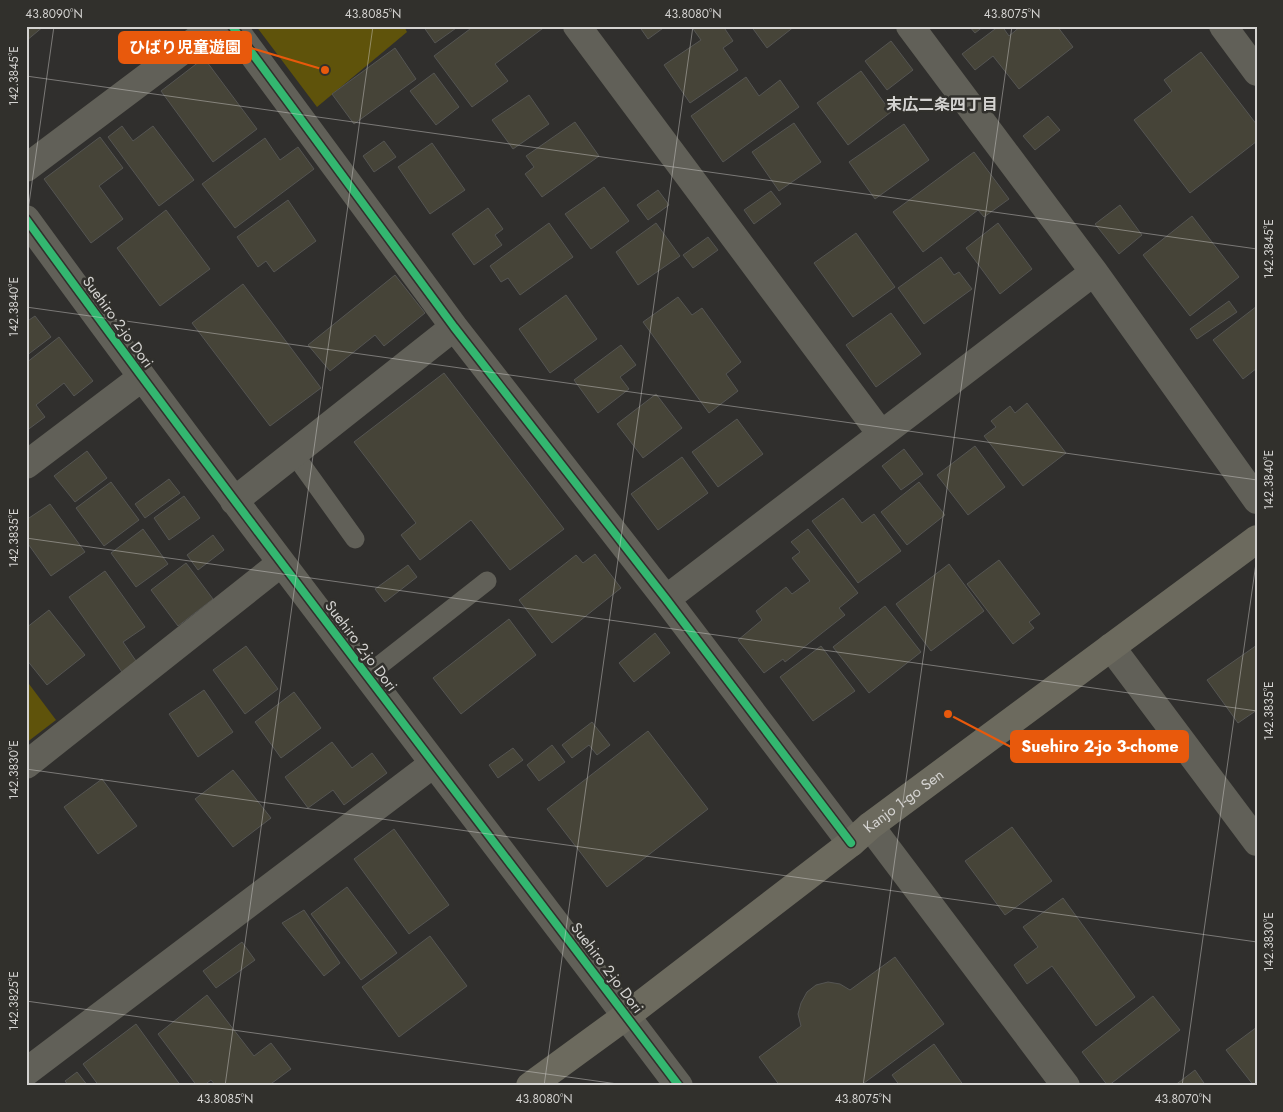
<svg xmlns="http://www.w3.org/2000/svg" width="1283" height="1112" font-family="Jost,'Noto Sans JP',sans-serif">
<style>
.green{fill:#5f530b}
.building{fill:#464438;stroke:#555553}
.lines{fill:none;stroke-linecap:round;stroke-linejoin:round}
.service{stroke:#616058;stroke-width:19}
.minor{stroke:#616058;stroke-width:28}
.primary{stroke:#6c6a5e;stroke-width:28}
.cycleway-casing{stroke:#31302c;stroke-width:11}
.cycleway{stroke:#33b770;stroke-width:8}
.ticks{fill:none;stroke:#d4d3d1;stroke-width:1;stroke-opacity:0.45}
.labels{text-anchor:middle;stroke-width:5;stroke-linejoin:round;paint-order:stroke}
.street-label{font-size:15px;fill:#d4d3d1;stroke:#31302c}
.neighbourhood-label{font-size:16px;font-weight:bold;fill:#d4d3d1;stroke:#31302c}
.leader{fill:none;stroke:#e8590c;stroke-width:2}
.callout-dot{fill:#e8590c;stroke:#31302c;stroke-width:2}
.callout{fill:#e8590c;stroke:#e8590c;stroke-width:2}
.callout-label{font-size:16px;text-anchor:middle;font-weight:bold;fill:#fff}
.neatline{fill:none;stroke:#d4d3d1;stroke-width:2}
.ticks-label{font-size:12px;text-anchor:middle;fill:#d4d3d1}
</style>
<rect width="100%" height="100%" fill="#302f2d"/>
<!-- green -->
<path class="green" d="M256,26H404L407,32L317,107Z
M26,680L56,720L26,743Z"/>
<!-- building -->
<path class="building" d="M26,26H44L26,41Z
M423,26H459L435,43Z
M474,26H546L495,64L508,81L472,107L434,56Z
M639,26H666L648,39Z
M691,26H723L733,41L723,48L738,70L690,103L664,65L701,40Z
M751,26H795L767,48Z
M969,26H984L975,33Z
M999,26H1002L1009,36L1021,26H1057L1073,47L1019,89L993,56L975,70L962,54Z
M891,41L913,70L887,90L865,61Z
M395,48L416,79L354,124L332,94Z
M1201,52L1257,125V141L1190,193L1134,120L1172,91L1164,80Z
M204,58L257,129L213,162L161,91Z
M861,71L891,112L848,145L817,103Z
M434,73L459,107L436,125L410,91Z
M746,77L759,96L780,80L799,107L723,162L691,116Z
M529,95L549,124L513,149L492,120Z
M1048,116L1060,130L1035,150L1023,136Z
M575,122L599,156L542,197L525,174L534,167L526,156Z
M794,123L821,162L779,191L752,152Z
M904,124L929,160L875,199L849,162Z
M122,126L133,141L153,126L194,180L159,206L108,137Z
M100,137L123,168L99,186L123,219L91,243L44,179Z
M265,138L280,160L298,147L314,169L235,228L202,184Z
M384,141L396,157L374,172L363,156Z
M432,143L465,190L430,214L398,167Z
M974,152L1009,199L984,217L978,210L923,252L893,212Z
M604,187L629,221L591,249L565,214Z
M658,190L669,205L648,220L637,205Z
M771,191L781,204L754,224L744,210Z
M288,200L316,241L274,272L266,261L258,267L237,237Z
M1120,205L1142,235L1119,254L1095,224Z
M488,208L503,229L495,235L502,245L474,265L452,234Z
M166,210L210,269L160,306L117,248Z
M1192,216L1239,277L1190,316L1143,255Z
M549,223L573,257L520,295L508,278L501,282L490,266Z
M656,223L680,256L638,285L616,252Z
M998,223L1032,269L1000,294L966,248Z
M856,233L895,287L853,317L814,263Z
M708,237L718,250L693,268L683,255Z
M941,257L954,275L959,272L972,289L924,324L898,288Z
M395,275L425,313L384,346L375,335L330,371L308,345Z
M243,284L321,388L270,426L192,323Z
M566,295L597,339L550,373L519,329Z
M678,297L692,315L702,308L741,362L726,374L738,391L709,413L643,322Z
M1229,301L1237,312L1197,339L1190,329Z
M1257,306V368L1243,379L1213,340Z
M891,313L921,354L876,387L846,345Z
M35,316L51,337L26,356V322Z
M59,337L93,381L74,396L64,383L36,405L45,417L26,431V363Z
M621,345L636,365L620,377L629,389L598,413L574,380Z
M444,373L564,529L510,570L471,520L420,560L401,535L416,523L354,442Z
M656,394L682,428L643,458L617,424Z
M1027,403L1066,453L1023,486L984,436L996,427L991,421L1010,406L1015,413Z
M737,419L763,454L718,487L692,452Z
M975,446L1005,487L968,515L937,475Z
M904,449L923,474L901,490L882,466Z
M87,451L107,478L75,502L54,476Z
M682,457L708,493L658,530L631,494Z
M169,479L180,493L145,518L135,504Z
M111,482L139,520L104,546L76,508Z
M919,482L945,515L907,545L881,512Z
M184,496L200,518L169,540L154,518Z
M843,498L862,523L874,514L901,551L858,583L812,521Z
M50,504L85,552L51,576L26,541V520Z
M143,529L168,564L136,587L111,553Z
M808,529L858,593L839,608L845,615L785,662L783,659L764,673L738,640L762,620L756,611L786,587L792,594L810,581L792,558L800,552L791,542Z
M213,535L224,550L198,570L187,555Z
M595,554L621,588L552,643L519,600L576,555L583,563Z
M999,560L1040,614L1029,622L1034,628L1013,644L967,584Z
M186,563L213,599L178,626L151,590Z
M949,564L984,611L931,651L896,604Z
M408,565L417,577L385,602L375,589Z
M105,571L145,627L123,642L136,661L122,672L69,597Z
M885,606L921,652L869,693L833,647Z
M49,610L85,655L47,685L26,659V628Z
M509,619L536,655L461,714L433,678Z
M655,633L670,653L634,682L619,663Z
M1257,645V710L1238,723L1207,680Z
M246,646L278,689L245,714L213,670Z
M821,646L855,691L813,721L780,677Z
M204,690L233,732L198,757L169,714Z
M294,692L321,728L281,758L255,722Z
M592,722L610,745L597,755L589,745L572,758L562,745Z
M648,731L708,809L607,887L547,809Z
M332,742L352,768L372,753L387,773L344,805L333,790L308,808L285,777Z
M552,745L565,762L539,781L527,765Z
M513,748L523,760L498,778L489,765Z
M233,770L271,818L233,847L195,799Z
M102,779L137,826L98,854L64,807Z
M1012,827L1052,881L1005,915L965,861Z
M394,829L449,905L409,934L354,859Z
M347,887L397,953L361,980L311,914Z
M1063,898L1135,997L1096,1026L1052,966L1027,984L1014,965L1038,947L1023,927Z
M304,910L340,963L324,976L282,923Z
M430,936L467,986L399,1037L362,987Z
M242,942L255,960L216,988L203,971Z
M895,957L944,1024L860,1086H780L759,1057L801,1026L798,1014L801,1003L807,992L816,985L828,982L840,984L850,990Z
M207,995L254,1056L271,1043L291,1069L268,1086H216L211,1080L203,1086H197L158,1034Z
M1153,996L1180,1030L1108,1086L1082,1052Z
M136,1024L181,1086H99L83,1064Z
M1257,1027V1086H1254L1226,1050Z
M934,1044L964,1086H900L892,1075Z
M1195,1070L1206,1086H1174Z
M77,1072L88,1086H69L65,1081Z"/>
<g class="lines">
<!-- service -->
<path class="service" d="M294,454L355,539
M366,676L487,581"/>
<!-- minor -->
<path class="minor" d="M232,26L454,327L666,599L851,843
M577,26L881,434
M910,26L1094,272L1257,500
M1223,26L1257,72
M26,168L215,26
M26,219C239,512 461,797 679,1086
M26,465L141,378
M234,501L454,327
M666,599L1094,272
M1111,647L1257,842
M26,765L281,563
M870,826L1066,1086
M26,1072L433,764"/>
<!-- primary -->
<path class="primary" id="s1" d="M530,1086L626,1016L851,843L870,826L1257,539"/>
<defs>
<path id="cycleway" d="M232,26L454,327L666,599L851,843
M26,219C239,512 461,797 679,1086"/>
</defs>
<!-- cycleway casing -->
<use href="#cycleway" class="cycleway-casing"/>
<!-- cycleway -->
<use href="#cycleway" class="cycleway"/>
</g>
<!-- ticks -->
<path class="ticks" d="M26,76L1257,249M26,225L54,26M26,307L1257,480M26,538L1257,711M26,769L1257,942M26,1001L632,1086M225,1086L373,26M544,1086L693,26M863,1086L1012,26M1182,1086L1257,556"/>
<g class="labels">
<!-- street labels -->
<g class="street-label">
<text transform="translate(118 322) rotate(54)" y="5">Suehiro 2-jo Dori</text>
<text transform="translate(361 646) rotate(53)" y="5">Suehiro 2-jo Dori</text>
<text dy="5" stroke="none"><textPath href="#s1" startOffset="470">Kanjo 1-go Sen</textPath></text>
<text transform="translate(607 968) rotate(53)" y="5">Suehiro 2-jo Dori</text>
</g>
<!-- neighbourhood labels -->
<g class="neighbourhood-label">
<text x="942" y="110">末広二条四丁目</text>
</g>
</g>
<!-- callouts -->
<path class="leader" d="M325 70L251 48M948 714L1011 747"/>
<g class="callout-dot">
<circle cx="325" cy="70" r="5"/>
<circle cx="948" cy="714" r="5"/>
</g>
<g class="callout">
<rect x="119" y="32" width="132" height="31" rx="5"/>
<rect x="1011" y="731" width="177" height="31" rx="5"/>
</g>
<g class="callout-label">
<text x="185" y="53">ひばり児童遊園</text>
<text x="1100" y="752">Suehiro 2-jo 3-chome</text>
</g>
<!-- border -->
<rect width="1283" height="1112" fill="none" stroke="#31302c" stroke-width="55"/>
<rect x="28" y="28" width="1228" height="1056" class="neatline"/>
<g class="ticks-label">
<text x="54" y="18">43.8090°N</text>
<text x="373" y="18">43.8085°N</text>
<text x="693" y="18">43.8080°N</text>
<text x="1012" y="18">43.8075°N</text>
<text transform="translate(14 76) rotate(-90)" y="4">142.3845°E</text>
<text transform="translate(1269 249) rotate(-90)" y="4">142.3845°E</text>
<text transform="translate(14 307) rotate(-90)" y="4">142.3840°E</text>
<text transform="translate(1269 480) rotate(-90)" y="4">142.3840°E</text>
<text transform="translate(14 538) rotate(-90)" y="4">142.3835°E</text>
<text transform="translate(1269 711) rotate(-90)" y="4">142.3835°E</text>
<text transform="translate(14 770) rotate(-90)" y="4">142.3830°E</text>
<text transform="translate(1269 942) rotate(-90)" y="4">142.3830°E</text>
<text transform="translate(14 1001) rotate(-90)" y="4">142.3825°E</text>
<text x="225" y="1103">43.8085°N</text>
<text x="544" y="1103">43.8080°N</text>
<text x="863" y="1103">43.8075°N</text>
<text x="1183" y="1103">43.8070°N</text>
</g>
</svg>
